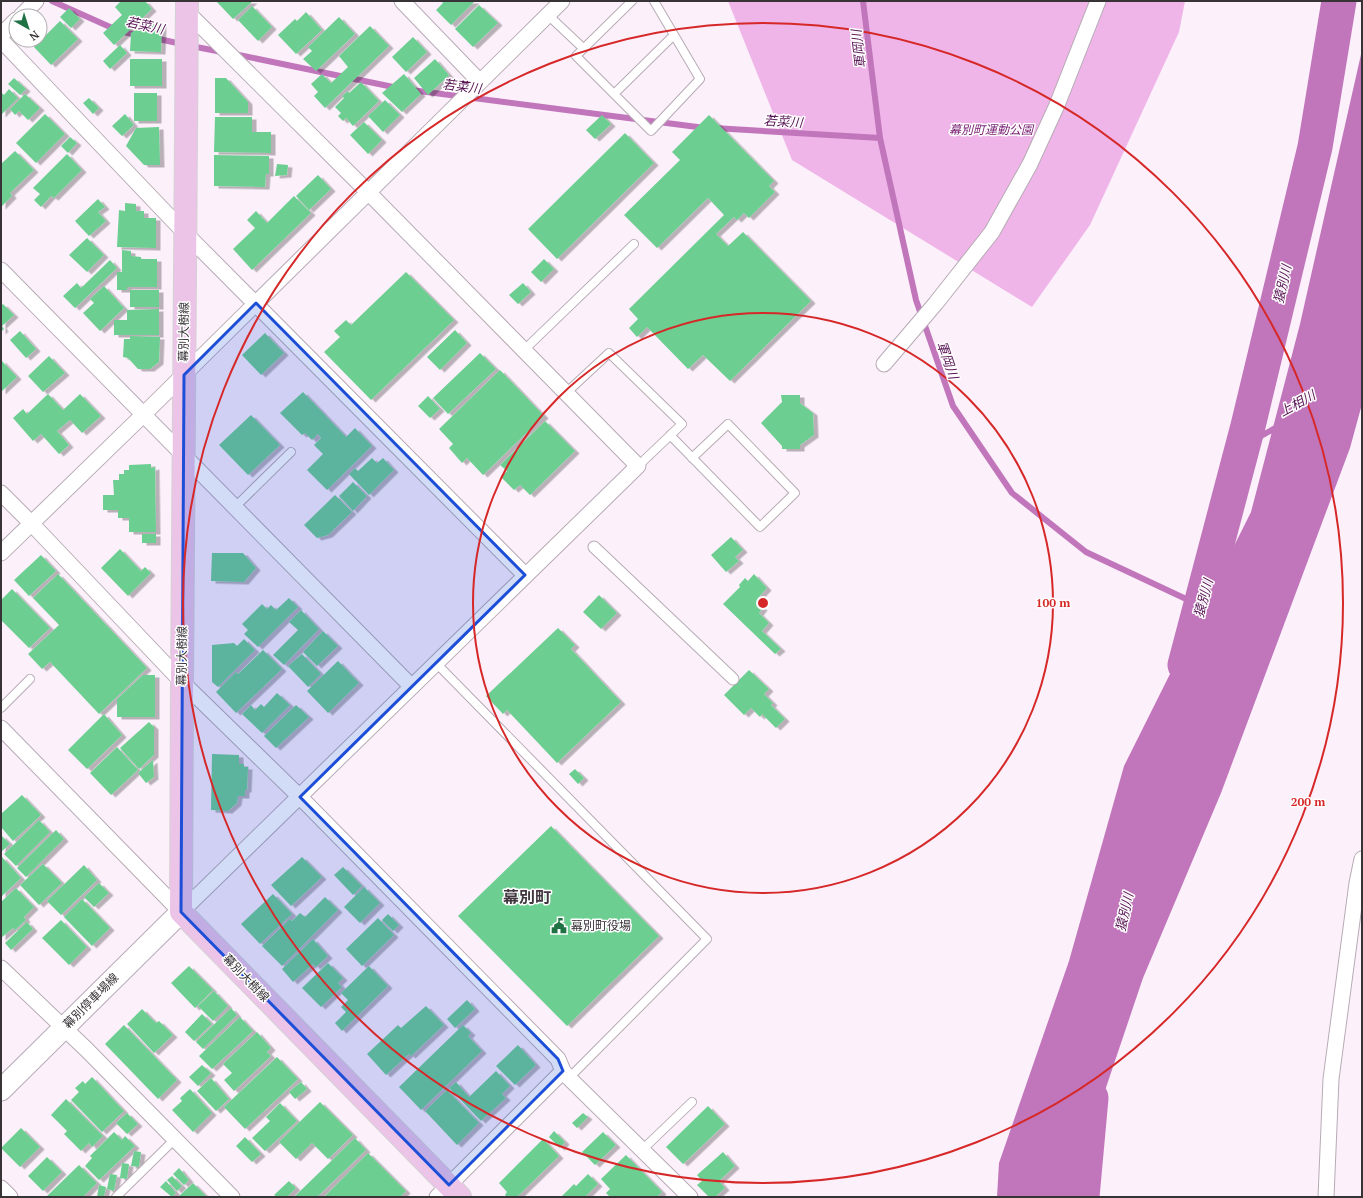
<svg xmlns="http://www.w3.org/2000/svg" width="1363" height="1198" font-family="'PT Serif','Noto Sans JP',serif">
<style>
.green{fill:#efb5e8}
.water{fill:#c176bb}
.lines{fill:none;stroke-linecap:round;stroke-linejoin:round}
.stream{stroke:#c176bb;stroke-width:6}
.river{stroke:#c176bb;stroke-width:35}
.building{fill:#6cce90;filter:url(#shadow)}
.service-casing{stroke:#b7abb5;stroke-width:10}
.pedestrian-casing{stroke:#b7abb5;stroke-width:13}
.minor-casing{stroke:#b7abb5;stroke-width:17}
.secondary-casing{stroke:#b7abb5;stroke-width:23}
.primary-casing{stroke:#d3d2d3;stroke-width:24}
.service{stroke:#fff;stroke-width:8}
.pedestrian{stroke:#fff;stroke-width:11}
.minor{stroke:#fff;stroke-width:15}
.secondary{stroke:#fff;stroke-width:21}
.primary{stroke:#ecc4e8;stroke-width:22}
.marked{fill:#1d4ed8;fill-opacity:0.2;stroke:#1d4ed8;stroke-width:3;stroke-linejoin:round}
.ring{fill:none;stroke:#d62828;stroke-width:2}
.labels{text-anchor:middle;stroke-width:3;stroke-linejoin:round;paint-order:stroke}
.park-label{font-size:12px;font-style:italic;fill:#751a71;stroke:#fff}
.street-label{font-size:12px;fill:#383337;stroke:#fff}
.poi-label{font-size:12px;fill:#383337;stroke:#fff;text-anchor:start}
.water-label{font-size:13px;font-style:italic;fill:#571354;stroke:#fff}
.district-label{font-size:16px;font-weight:bold;fill:#3f363e;stroke:#fff}
.centre{fill:#d62828;stroke:#fff;stroke-width:2}
.ring-label{font-size:12px;text-anchor:middle;font-weight:bold;fill:#d62828;stroke:#fff;stroke-width:3;stroke-linejoin:round;paint-order:stroke}
</style>
<defs>
<filter id="shadow"><feDropShadow dx="4.5" dy="2.5" stdDeviation="0" flood-color="#0004"/></filter>
</defs>
<rect width="100%" height="100%" fill="#fcf0fa"/>
<!-- green -->
<path class="green" d="M728,1H1185L1179,32L1090,225L1032,307L792,160Z"/>
<!-- water -->
<path class="water" d="M1362,50V404L1350,448L1221,793L1143,978L1069,1197H997L999,1163L1069,961L1124,766L1251,512L1300,324Z"/>
<g class="lines">
<!-- stream -->
<path class="stream" d="M52,1L119,31L137,35
M863,1L880,138L916,300L953,406L1012,493L1086,552L1201,606
M154,38L182,44
M191,46L222,52
M234,54L398,88
M411,90L705,128
M714,128L880,138
M1243,446L1279,426"/>
<!-- river -->
<path class="river" d="M1185,665L1248,426L1315,147L1339,1
M1082,1197L1091,1098"/>
</g>
<!-- building -->
<path class="building" d="M121,1H145L152,9L114,45L103,33L122,15L115,7Z
M216,1H253L233,19Z
M441,1H475L451,25L436,10L443,3Z
M479,5L498,23L473,47L455,29Z
M252,6L272,27L258,41L238,20Z
M69,8L80,19L71,28L60,17Z
M306,12L322,30L296,54L278,35L295,19L297,21Z
M339,17L355,34L316,71L303,59L312,51L308,47Z
M60,21L78,39L51,65L34,47Z
M144,24H162L161,52L130,51L131,33Z
M370,26L389,46L325,108L314,96L318,92L311,84L322,74L331,83L348,67L339,56Z
M413,37L427,52L406,72L392,57Z
M120,45L127,53L110,69L103,61Z
M130,59H162V86H130Z
M435,59L449,75L428,95L414,78Z
M404,74L421,94L402,112L382,93Z
M14,78L26,89L20,95L8,84Z
M215,78H226L248,102V113H215Z
M361,82L379,101L353,126L346,118L343,121L338,116L341,113L335,107L344,98L342,96L348,91L349,93Z
M9,89L18,98L1,115V92L4,95Z
M134,93H157V121H134Z
M25,94L40,108L28,120L19,111L15,115L10,109Z
M89,98L99,108L93,114L83,103Z
M385,100L400,115L383,132L368,116Z
M45,114L65,134L36,163L16,143Z
M125,114L134,125L122,136L112,126Z
M602,115L611,124L595,139L586,130Z
M709,115L774,181L769,186L775,192L749,218L744,213L737,220L734,217L716,234L728,246L743,232L811,301L730,381L703,355L688,369L647,327L637,337L629,328L638,319L629,309L724,215L708,198L657,248L624,215L680,160L672,152Z
M215,117H252V132H271V153L214,152Z
M364,122L382,140L368,154L350,135Z
M159,127L160,165H144L126,146L136,128Z
M625,133L654,163L557,259L528,229Z
M70,137L77,143L68,153L61,146Z
M15,151L34,170L10,193L12,196L1,207V164Z
M67,154L82,170L54,198L51,196L41,207L34,200L40,194L33,188Z
M214,155L269,156V174H266L265,187L214,186Z
M277,164L288,165L287,175L275,176Z
M318,175L331,189L309,210L296,196Z
M294,196L311,213L252,270L233,249L255,228L247,220L256,211L267,223Z
M98,199L105,207L98,212L106,221L89,236L75,221Z
M125,203L136,204V211H144V218H156V248L117,247L119,210L125,211Z
M87,238L104,255L87,272L69,255Z
M122,250L131,251V256L141,257V259H157V287H127V290H117V272H122Z
M544,259L554,269L541,282L531,272Z
M110,260L117,268L75,308L63,296L77,283L81,288Z
M406,272L454,320L371,400L324,352L340,337L334,331L346,320L351,325Z
M523,283L531,292L518,304L509,295Z
M104,286L124,308L100,331L83,313L94,303L90,299Z
M130,290H159V307H130Z
M3,304L14,315L2,326L4,329L1,332V306Z
M159,309V335H114V320H127V310Z
M455,330L467,343L440,370L427,357Z
M20,331L36,349L26,358L10,340Z
M265,333L284,353L261,375L242,355Z
M130,336L160,337L159,362L150,369H138L128,358L123,357L124,339H130Z
M480,353L496,369L448,414L433,398Z
M49,356L65,373L43,392L28,376Z
M1,360L17,377L1,392Z
M500,370L544,416L483,475L467,458L462,463L449,448L453,444L439,429Z
M303,392L346,437L355,428L372,446L327,490L307,470L323,454L314,445L321,438L318,434L312,440L305,433L302,435L280,413Z
M48,394L63,410L80,394L101,416L82,433L70,420L57,431L69,445L59,454L41,434L33,441L13,418L23,409L27,414Z
M781,395H800V403L813,413L814,435L800,445V449H782V446L761,423L782,402Z
M428,396L440,409L430,418L418,406Z
M251,415L280,445L248,475L219,445Z
M545,421L575,451L530,495L520,485L514,490L501,477L507,471L500,465Z
M372,458L377,463L383,458L394,470L369,495L349,474L355,468L358,471Z
M151,464V468L155,467L156,532H129V518H118V510H103V495H114L113,480H119V474H124V470H129V465Z
M353,482L367,496L353,511L339,496Z
M335,495L352,512L328,535L317,538L304,525Z
M142,534H156V543H142Z
M731,537L743,550L735,557L739,561L726,572L711,555Z
M120,549L141,571L145,567L151,573L128,596L101,568Z
M212,553H243L256,568L244,582L211,581Z
M41,555L56,571L29,596L14,580Z
M58,574L147,668L99,714L50,662L42,669L28,654L59,625L33,598Z
M754,574L767,588L758,598L760,601L758,603L763,608L759,613L769,623L762,631L781,649L775,654L723,604L740,587L739,585L745,578L748,581Z
M12,589L50,628L29,648L1,620V600Z
M599,595L617,613L601,629L583,612Z
M289,598L298,607L258,647L244,634L248,630L242,624L262,604L267,609L271,605L276,610Z
M301,610L319,629L284,665L273,655L298,630L289,622Z
M558,628L575,645L571,649L621,702L557,763L507,710L503,714L486,696Z
M323,631L338,646L317,666L303,652Z
M244,639L255,650L218,687L212,682V645L234,643L237,646Z
M263,650L282,669L236,713L216,692L236,672L238,674Z
M302,654L321,674L308,687L288,666Z
M338,661L359,683L328,713L307,691Z
M749,670L769,689L764,694L773,703L771,705L785,719L776,728L762,714L760,717L751,708L744,715L724,695Z
M143,675H155V717H117V699Z
M277,693L290,705L262,733L242,714L251,705L255,710L261,704L264,707Z
M296,705L309,717L276,748L264,736Z
M104,714L122,735L87,769L68,750Z
M149,722L154,727V755L139,769L120,748Z
M117,747L138,770L111,795L90,773Z
M212,754L239,755V764H244V767H248L247,790H245V796H238L237,803L228,811L211,810Z
M153,760L154,777L146,783L138,773Z
M575,769L584,778L578,784L569,774Z
M22,795L41,815L13,841L1,827V814Z
M39,820L50,832L16,866L4,854Z
M551,826L659,936L567,1026L458,916Z
M56,830L64,839L26,877L17,868Z
M1,835L10,844L1,852Z
M2,857L21,878L1,897V858Z
M302,857L322,877L291,906L271,885Z
M43,864L62,883L39,905L20,885Z
M84,865L97,880L61,915L47,901Z
M343,867L362,886L353,895L334,875Z
M99,883L109,893L94,907L84,897Z
M364,887L380,903L360,923L344,907Z
M16,888L34,907L24,917L26,920L15,930L13,928L1,938V902Z
M273,894L292,914L260,944L241,924Z
M325,897L338,910L282,966L262,946L290,919L292,921L300,913L305,917Z
M82,899L110,928L92,946L64,917Z
M388,914L399,925L393,931L382,920Z
M378,918L394,935L362,966L346,949Z
M61,920L87,947L69,965L42,938Z
M27,922L33,929L11,950L5,943Z
M313,939L328,956L316,967L313,964L293,982L282,969Z
M328,963L343,978L338,983L342,987L321,1007L302,988Z
M189,966L213,990L195,1008L171,983Z
M369,966L388,986L342,1031L335,1023L346,1012L341,1007L348,1000L341,993Z
M214,991L228,1006L213,1021L198,1006Z
M467,1000L475,1009L455,1028L447,1019Z
M426,1006L444,1025L411,1056L409,1054L386,1075L367,1054L398,1025L401,1028Z
M231,1008L237,1015L203,1049L196,1042Z
M142,1009L156,1023L159,1021L173,1035L154,1053L127,1024Z
M202,1014L212,1024L194,1041L185,1032Z
M240,1017L253,1031L212,1069L199,1056Z
M124,1025L177,1080L158,1099L105,1044Z
M463,1025L471,1033L468,1036L482,1051L421,1110L399,1087Z
M257,1032L271,1048L267,1052L271,1056L234,1091L224,1080L232,1073L223,1064Z
M518,1045L536,1065L515,1085L496,1066Z
M277,1057L298,1079L245,1129L224,1107Z
M202,1065L211,1073L198,1086L189,1077Z
M496,1071L510,1086L502,1094L506,1098L481,1121L449,1088L456,1082L469,1097Z
M92,1077L124,1111L102,1132L71,1100L79,1092L75,1088L83,1081L85,1084Z
M211,1078L229,1099L216,1111L197,1091Z
M301,1082L307,1089L295,1099L289,1092Z
M190,1089L212,1113L193,1132L172,1110L182,1101L180,1098Z
M447,1090L479,1123L457,1145L425,1111Z
M66,1099L103,1136L92,1147L89,1143L81,1151L64,1134L67,1131L51,1115Z
M320,1102L353,1135L328,1159L312,1143L296,1159L279,1142Z
M280,1103L297,1121L265,1151L252,1138L270,1121L266,1117Z
M708,1106L725,1124L683,1164L666,1147Z
M127,1113L138,1124L127,1134L116,1123Z
M583,1113L588,1117L577,1128L572,1123Z
M21,1128L40,1147L20,1167L1,1148Z
M554,1131L565,1142L560,1148L549,1137Z
M114,1132L122,1140L125,1136L135,1146L99,1180L85,1166L92,1158L90,1156Z
M603,1132L616,1145L595,1165L582,1152Z
M245,1137L261,1154L252,1162L236,1146Z
M355,1138L366,1150L317,1197H294Z
M543,1139L559,1156L517,1197H507L505,1195L507,1192L499,1183Z
M134,1151L141,1152L139,1167L131,1166Z
M723,1152L735,1166L719,1181L725,1188L715,1197H709L697,1185L702,1181L697,1175Z
M368,1153L406,1191L400,1197H324Z
M626,1155L662,1192L657,1197H610L606,1193L610,1189L601,1179Z
M47,1157L62,1172L43,1191L28,1176Z
M122,1163L129,1164L127,1179L120,1178Z
M79,1165L97,1183L83,1197H47V1196Z
M179,1168L189,1180L184,1185L173,1174Z
M110,1174L117,1175L114,1191L107,1189Z
M588,1174L598,1184L586,1196L587,1197H561L574,1184L576,1186Z
M172,1176L182,1186L177,1191L167,1180Z
M166,1181L176,1193L172,1197L160,1187Z
M289,1181L296,1188L287,1197H277L274,1195Z
M193,1183L207,1197H178Z
M99,1185L106,1187L104,1197H97Z"/>
<g class="lines">
<defs>
<path id="service" d="M632,1L576,56L651,131L700,79L654,1
M548,15L583,48
M614,94L674,35
M524,350L634,244
M566,393L609,353L682,424L638,466
M670,435L760,527L795,493L728,424L692,458
M235,507L291,452
M436,663L707,939L569,1078
M1,708L30,679
M642,1150L692,1102
M116,1197L175,1139"/>
<path id="pedestrian" d="M594,547L733,679"/>
<path id="minor" d="M402,1L480,82
M21,16L36,1
M1,35L16,20
M1,40L185,233L525,575
M1,270L412,687
M884,364L936,303L992,232L1030,164L1057,105L1098,1
M1,493L31,523L182,682L300,797L558,1059L563,1071L569,1078L690,1197
M1,553L144,414L562,1
M1,728L181,912L638,466L368,192L184,9
M1,968L86,1049L232,1197
M1,1188L10,1197
M437,1197L563,1071
M1326,1197L1331,1079L1357,883L1362,859"/>
<path id="secondary" d="M1,1090L181,912"/>
<path id="primary" d="M187,1L182,682L181,912L460,1197"/>
</defs>
<!-- service casing -->
<use href="#service" class="service-casing"/>
<!-- pedestrian casing -->
<use href="#pedestrian" class="pedestrian-casing"/>
<!-- minor casing -->
<use href="#minor" class="minor-casing"/>
<!-- secondary casing -->
<use href="#secondary" class="secondary-casing"/>
<!-- primary casing -->
<use href="#primary" class="primary-casing"/>
<!-- service -->
<use href="#service" class="service"/>
<!-- pedestrian -->
<use href="#pedestrian" class="pedestrian"/>
<!-- minor -->
<use href="#minor" class="minor"/>
<!-- secondary -->
<use href="#secondary" class="secondary"/>
<!-- primary -->
<use href="#primary" class="primary"/>
</g>
<!-- marked area -->
<path class="marked" d="M256,303L525,575L300,797L558,1059L563,1071L449,1185L181,912L184,375Z"/>
<!-- distance rings -->
<g class="ring">
<circle cx="763" cy="603" r="290"/>
<circle cx="763" cy="603" r="580"/>
</g>
<!-- icons -->
<defs>
<symbol id="civic-bare" viewBox="-9 -9 18 18"><path d="M-.6-6.5H3V-4.5H.6V-3L4-1V1h2V6H-6V1h2V-1L-.6-3ZM-1.2 2.5V6h2.4V2.5Z" fill="#1f7243" stroke="#fff" stroke-width="2.5" paint-order="stroke"/></symbol>
</defs>
<g fill-rule="evenodd">
<use href="#civic-bare" x="548" y="915" width="22" height="22"/>
</g>
<g class="labels">
<!-- park labels -->
<g class="park-label">
<text x="991" y="134">幕別町運動公園</text>
</g>
<!-- street labels -->
<g class="street-label">
<text transform="translate(184 332) rotate(-89)" y="4">幕別大樹線</text>
<text transform="translate(182 656) rotate(-89)" y="4">幕別大樹線</text>
<text transform="translate(246 978) rotate(46)" y="4">幕別大樹線</text>
<text transform="translate(91 1001) rotate(-45)" y="4">幕別停車場線</text>
</g>
<!-- poi labels -->
<g class="poi-label">
<text x="571" y="930">幕別町役場</text>
</g>
<!-- water labels -->
<g class="water-label">
<text transform="translate(145 25) rotate(12)" y="5">若菜川</text>
<text transform="translate(858 49) rotate(-97)" y="5">軍岡川</text>
<text transform="translate(462 86) rotate(7)" y="5">若菜川</text>
<text transform="translate(783 121) rotate(4)" y="5">若菜川</text>
<text transform="translate(1282 284) rotate(-77)" y="5">猿別川</text>
<text transform="translate(948 360) rotate(71)" y="5">軍岡川</text>
<text transform="translate(1297 403) rotate(-29)" y="5">上相川</text>
<text transform="translate(1203 598) rotate(-75)" y="5">猿別川</text>
<text transform="translate(1124 912) rotate(-77)" y="5">猿別川</text>
</g>
<!-- district labels -->
<g class="district-label">
<text x="527" y="903">幕別町</text>
</g>
</g>
<circle cx="763" cy="603" r="6" class="centre"/>
<g class="ring-label">
<text x="1053" y="607">100 m</text>
<text x="1308" y="806">200 m</text>
</g>
<!-- border -->
<rect width="1363" height="1198" fill="none" stroke="#383337" stroke-width="4"/>
<!-- north arrow -->
<g transform="translate(28 28) rotate(141)"><circle r="19" fill="#ffffff" stroke="#afadaf"/>
<path d="M0-3L7 15L0 10L-7 15Z" fill="#1f7243"/>
<text y="-6" font-size="11" font-weight="bold" text-anchor="middle" fill="#383337">N</text>
</g>
</svg>
